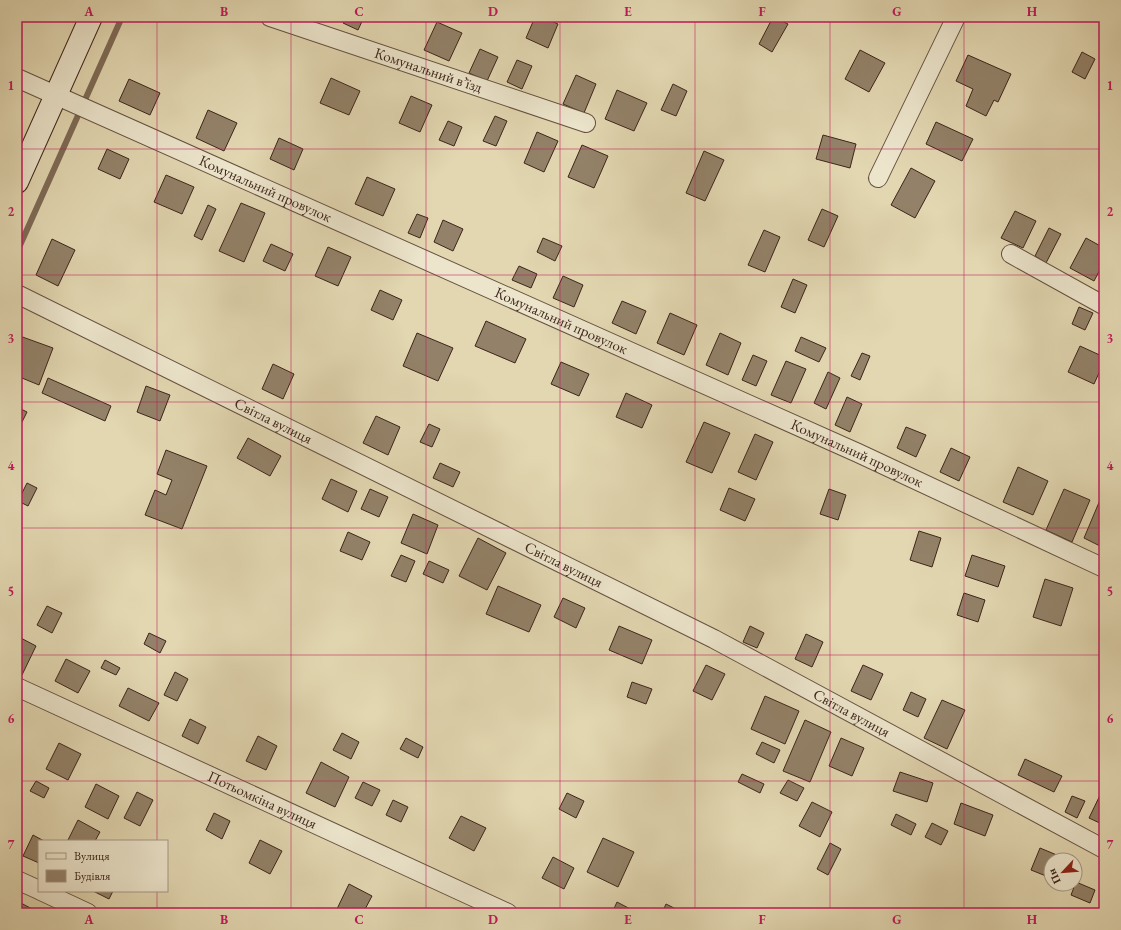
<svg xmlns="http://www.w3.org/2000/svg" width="1121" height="930" font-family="'EB Garamond',serif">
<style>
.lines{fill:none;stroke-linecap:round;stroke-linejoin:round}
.stream{stroke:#7e6b56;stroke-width:6}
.building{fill:#938269;stroke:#3d251a}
.street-casing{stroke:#665240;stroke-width:20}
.secondary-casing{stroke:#3d251a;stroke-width:24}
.street{stroke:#ece5cc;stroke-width:18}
.secondary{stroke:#ece5cc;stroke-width:22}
.grid{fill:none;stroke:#c2185b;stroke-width:1;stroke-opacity:0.55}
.labels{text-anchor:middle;stroke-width:3.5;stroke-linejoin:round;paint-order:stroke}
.street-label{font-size:15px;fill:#3d251a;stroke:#ece5cc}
.neatline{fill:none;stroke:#c2185b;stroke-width:1.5}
.grid-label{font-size:13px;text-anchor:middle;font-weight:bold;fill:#c2185b}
</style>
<rect width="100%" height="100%" fill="#e2d7b1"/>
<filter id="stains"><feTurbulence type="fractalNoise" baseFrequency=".005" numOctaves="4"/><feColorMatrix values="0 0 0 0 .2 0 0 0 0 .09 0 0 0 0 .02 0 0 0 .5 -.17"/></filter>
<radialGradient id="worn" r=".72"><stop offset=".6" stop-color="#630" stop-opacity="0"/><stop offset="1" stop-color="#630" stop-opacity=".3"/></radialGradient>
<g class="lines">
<!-- stream -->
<path class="stream" d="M17,252L122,17"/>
</g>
<!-- building -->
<path class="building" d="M346,17H364L358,30L343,23Z
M535,17H542L558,24L548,48L526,38Z
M773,17L788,24L772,52L759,44Z
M437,22L462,33L449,61L424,50Z
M480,49L498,57L487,81L469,73Z
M860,50L885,63L869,92L845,79Z
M1082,52L1095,59L1085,79L1072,72Z
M968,55L1011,74L998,102L994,100L986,116L966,106L973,89L956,81Z
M517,60L532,66L522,89L507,82Z
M576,75L596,84L584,113L563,104Z
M331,78L360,91L349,115L320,103Z
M129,79L160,93L150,115L119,101Z
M673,84L687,91L676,116L661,110Z
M617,90L647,103L634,131L605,119Z
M411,96L432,105L420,132L399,123Z
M208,110L237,123L224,151L196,138Z
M495,116L507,121L496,146L483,141Z
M448,121L462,127L454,146L439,140Z
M936,122L973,139L962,161L926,144Z
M537,132L558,141L544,172L524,163Z
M823,135L856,144L850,168L816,159Z
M279,138L303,149L294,170L270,159Z
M582,145L608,156L594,188L568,177Z
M107,149L129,159L120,179L98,169Z
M704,151L724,160L705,201L686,193Z
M911,168L935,181L915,218L891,205Z
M166,175L194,187L182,214L154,202Z
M367,177L395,189L383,216L355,204Z
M241,203L265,213L244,262L219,251Z
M208,205L216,209L202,240L194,236Z
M822,209L838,216L824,247L808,240Z
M1015,211L1036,221L1023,248L1001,238Z
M417,214L428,218L420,238L408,233Z
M443,220L463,229L453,251L434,242Z
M1049,228L1061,234L1046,263L1035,256Z
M764,230L780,237L765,272L748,265Z
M543,238L562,246L555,261L537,252Z
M1086,238L1104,248V262L1094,281L1070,268Z
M52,239L75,250L58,286L36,275Z
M271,244L293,254L285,271L263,261Z
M328,247L351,257L338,286L315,276Z
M519,266L537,274L531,288L512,280Z
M563,276L583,285L574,307L553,298Z
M793,279L807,285L795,313L781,307Z
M380,290L402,300L393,320L371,310Z
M622,301L646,311L636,334L612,323Z
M1079,307L1093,313L1085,330L1072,324Z
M670,313L697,325L684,355L657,343Z
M486,321L526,339L515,363L475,346Z
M417,333L453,348L438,381L403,366Z
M720,333L741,343L728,375L706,365Z
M17,335L53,348L39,385L17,376Z
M801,337L826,348L819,362L795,351Z
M1080,346L1104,357V362L1094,384L1068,372Z
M862,353L870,356L860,380L851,376Z
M753,355L767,361L756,386L742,380Z
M786,361L806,369L791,403L771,395Z
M561,362L589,374L579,396L551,384Z
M273,364L294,374L283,399L262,389Z
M828,372L840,378L826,409L814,403Z
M48,378L111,406L105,421L42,393Z
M146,386L170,395L160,421L137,412Z
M626,393L652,405L642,428L616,417Z
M847,397L862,404L850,432L835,425Z
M17,407L27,412L18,430H17Z
M376,416L400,427L388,455L363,443Z
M704,422L730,433L712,473L686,462Z
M429,424L440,429L432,447L420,442Z
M906,427L926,435L916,457L897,448Z
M755,434L773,442L756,480L738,472Z
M248,438L281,456L270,476L237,458Z
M951,448L970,457L959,481L940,472Z
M166,450L207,466L182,529L145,515L155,490L166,495L172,480L157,474Z
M440,463L460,472L453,487L433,478Z
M1018,467L1048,481L1033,515L1003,502Z
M331,479L357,491L348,512L322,499Z
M27,483L37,488L28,506L18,501Z
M729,488L755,499L745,521L720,510Z
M370,489L388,497L379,517L361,509Z
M829,489L846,495L838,520L820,514Z
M1064,489L1090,500L1072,542L1046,530Z
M1100,500L1104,501V548L1084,538Z
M413,514L438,525L427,554L401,543Z
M919,531L941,538L932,567L910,560Z
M348,532L370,542L362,560L340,551Z
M478,538L506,553L487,590L459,576Z
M401,555L415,561L406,582L391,576Z
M972,555L1005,566L998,587L965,576Z
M429,561L449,570L443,583L423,574Z
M1045,579L1073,588L1061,626L1033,617Z
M498,586L541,605L529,632L486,614Z
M964,593L985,600L978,622L957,615Z
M563,598L585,608L576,628L554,617Z
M47,606L62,613L52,633L37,625Z
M619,626L652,640L642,664L609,650Z
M750,626L764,633L757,648L743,642Z
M149,633L166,641L160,653L144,644Z
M806,634L823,642L812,667L795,659Z
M17,636L36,646L22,675L17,672Z
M66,659L90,671L78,693L55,681Z
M105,660L120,668L116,675L101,668Z
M706,665L725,674L712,700L693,691Z
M863,665L883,674L871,700L851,691Z
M175,672L188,679L177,701L164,695Z
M632,682L652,689L646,704L627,697Z
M128,688L159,703L149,721L119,706Z
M911,692L926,699L918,717L903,710Z
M765,696L799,711L785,744L751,729Z
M942,700L965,710L947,749L924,738Z
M190,719L206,727L198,744L182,736Z
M805,720L831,732L810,782L783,771Z
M17,721L22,723L17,733Z
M342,733L359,742L351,759L333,750Z
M258,736L277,746L266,770L246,761Z
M406,738L423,747L418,758L400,749Z
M841,738L864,748L852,776L829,766Z
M762,742L780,750L774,763L756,754Z
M59,743L81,754L68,780L46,769Z
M1025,759L1062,776L1054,792L1018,775Z
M321,762L349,777L335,807L306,793Z
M900,772L933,783L927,802L893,791Z
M742,774L764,784L760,793L738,782Z
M788,780L804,788L797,801L780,793Z
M36,781L49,788L44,798L30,791Z
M363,782L380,790L372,806L355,798Z
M96,784L119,796L108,819L85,807Z
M1104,787V825L1089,818Z
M137,792L153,800L140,826L124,818Z
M567,793L584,801L576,818L559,809Z
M1072,796L1085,801L1077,818L1065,812Z
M393,800L408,807L401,822L386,815Z
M812,802L832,812L820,837L799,826Z
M961,803L993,815L985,836L954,824Z
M214,813L230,821L222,839L206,830Z
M896,814L916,824L911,835L891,825Z
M461,816L486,828L474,851L449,838Z
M78,820L100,832L95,841H70L68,840Z
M932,823L948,831L941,845L925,837Z
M33,835L44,841H39V863L23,856Z
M603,838L634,852L618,887L587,872Z
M260,840L282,851L270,874L249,863Z
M830,843L841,849L828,875L817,869Z
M1040,848L1064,858L1063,860H1051V878L1031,870Z
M553,857L574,868L564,889L542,878Z
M1076,882L1095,890L1090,903L1071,895Z
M349,884L372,896L363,913H340L336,911Z
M93,891H113L109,899Z
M17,901L40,913H17Z
M617,902L638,913H612Z
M666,904L684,913H662Z
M583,909L591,913H581Z"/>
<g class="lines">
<defs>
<g id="street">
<path id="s1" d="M270,17L586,123"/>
<path id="s2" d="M17,78L858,453L1104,568"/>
<path d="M878,178L956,17"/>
<path d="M1011,254L1103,305L1104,303"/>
<path id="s3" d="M17,294L714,639L1104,849"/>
<path id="s4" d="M17,687L508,913"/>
<path d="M17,880L39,890"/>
<path d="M41,891L88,913"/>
</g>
<path id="secondary" d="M17,182L91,17"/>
</defs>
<!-- street casing -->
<use href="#street" class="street-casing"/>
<!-- secondary casing -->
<use href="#secondary" class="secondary-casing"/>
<!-- street -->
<use href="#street" class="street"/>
<!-- secondary -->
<use href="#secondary" class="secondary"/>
</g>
<!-- grid -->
<path class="grid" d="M157,17V841M291,17V913M426,17V913M560,17V913M695,17V913M830,17V913M964,17V913M17,149H1104M17,275H1104M17,402H1104M17,528H1104M17,655H1104M17,781H1104M157,891V913"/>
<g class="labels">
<!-- street labels -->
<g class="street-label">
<text dy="5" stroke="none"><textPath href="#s1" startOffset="167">Комунальний в’їзд</textPath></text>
<text dy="5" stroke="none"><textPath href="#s2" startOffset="272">Комунальний провулок</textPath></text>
<text dy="5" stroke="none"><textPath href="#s2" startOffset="596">Комунальний провулок</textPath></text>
<text dy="5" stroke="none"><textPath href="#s3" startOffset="286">Світла вулиця</textPath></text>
<text dy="5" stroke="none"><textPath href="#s2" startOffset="920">Комунальний провулок</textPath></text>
<text dy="5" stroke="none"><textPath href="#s3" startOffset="610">Світла вулиця</textPath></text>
<text dy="5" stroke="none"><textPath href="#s3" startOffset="934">Світла вулиця</textPath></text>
<text dy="5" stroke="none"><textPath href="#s4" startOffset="270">Потьомкіна вулиця</textPath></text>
</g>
</g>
<!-- margin -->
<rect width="1121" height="930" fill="none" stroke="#e2d7b1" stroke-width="44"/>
<!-- legend -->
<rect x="38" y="840" width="130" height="52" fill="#ece5cc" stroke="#a69885"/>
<rect x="46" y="853" width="20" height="6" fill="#ece5cc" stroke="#a69885"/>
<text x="74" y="860" font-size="12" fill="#3d251a">Вулиця</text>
<rect x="46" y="870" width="20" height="12" fill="#938269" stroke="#a69885"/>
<text x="74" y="880" font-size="12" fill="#3d251a">Будівля</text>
<!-- north arrow -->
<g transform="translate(1063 872) rotate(244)"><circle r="19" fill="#ece5cc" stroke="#a69885"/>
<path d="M0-3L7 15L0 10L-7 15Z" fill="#8f2418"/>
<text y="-6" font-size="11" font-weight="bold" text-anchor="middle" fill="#3d251a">Пн</text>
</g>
<rect x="22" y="22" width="1077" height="886" class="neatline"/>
<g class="grid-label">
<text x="89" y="16">A</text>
<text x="224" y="16">B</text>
<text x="359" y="16">C</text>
<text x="493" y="16">D</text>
<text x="628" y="16">E</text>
<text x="762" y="16">F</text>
<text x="897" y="16">G</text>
<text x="1032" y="16">H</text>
<text x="11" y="90">1</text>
<text x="1110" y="90">1</text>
<text x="11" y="216">2</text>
<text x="1110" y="216">2</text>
<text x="11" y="343">3</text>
<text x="1110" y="343">3</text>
<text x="11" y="470">4</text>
<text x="1110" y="470">4</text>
<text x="11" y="596">5</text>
<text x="1110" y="596">5</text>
<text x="11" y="723">6</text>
<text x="1110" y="723">6</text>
<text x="11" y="849">7</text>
<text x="1110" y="849">7</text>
<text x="89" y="924">A</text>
<text x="224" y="924">B</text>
<text x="359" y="924">C</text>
<text x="493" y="924">D</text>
<text x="628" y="924">E</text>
<text x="762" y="924">F</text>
<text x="897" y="924">G</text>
<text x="1032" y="924">H</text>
</g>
<rect width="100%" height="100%" filter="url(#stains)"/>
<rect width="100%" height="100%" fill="url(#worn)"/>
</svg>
